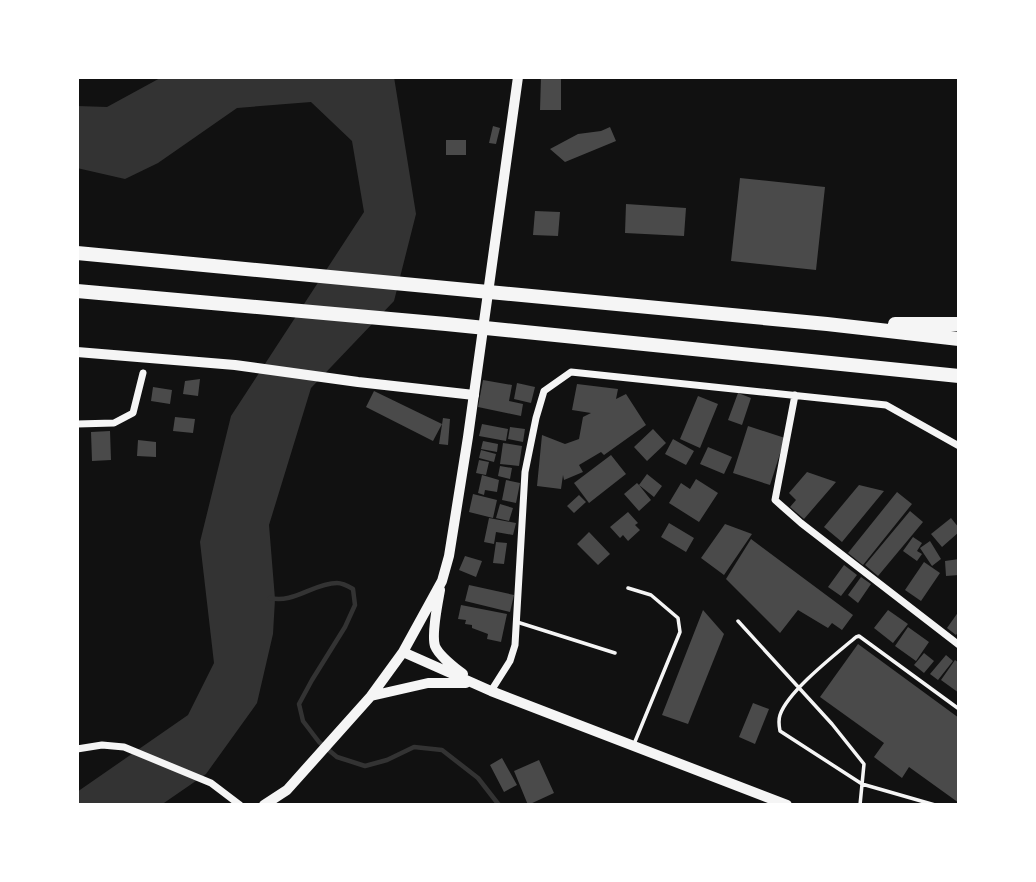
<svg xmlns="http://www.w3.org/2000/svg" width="1036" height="882" font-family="'Varela Round',sans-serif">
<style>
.water{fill:#333}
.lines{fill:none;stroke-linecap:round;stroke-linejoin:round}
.stream{stroke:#333;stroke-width:4.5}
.building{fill:#4a4a4a}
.service{stroke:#f5f5f5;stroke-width:3.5}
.minor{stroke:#f5f5f5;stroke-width:7}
.tertiary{stroke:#f5f5f5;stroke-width:10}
.secondary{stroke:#f5f5f5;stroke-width:10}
.motorway{stroke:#f5f5f5;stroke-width:14}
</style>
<rect width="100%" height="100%" fill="#111"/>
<!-- water -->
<path class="water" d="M162,77H394L416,214L394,301L311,388L269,525L275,599L273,634L257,703L206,774L161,805H77V792L188,715L214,663L200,542L231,416L364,212L352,141L311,102L237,108L158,163L125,179L77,168V106L107,107Z"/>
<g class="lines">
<!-- stream -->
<path class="stream" d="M270,598C293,604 314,583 337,583C343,583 348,586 353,589L355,605L345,627L312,680L299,704L303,721L319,742L337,757L365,766L387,760L414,747L442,750L478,778L499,805"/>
</g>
<!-- building -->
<path class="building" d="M541,77H561V110H540Z
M493,126L500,128L496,144L489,143Z
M610,127L616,141L565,162L550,149L578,134L601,131Z
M446,140H466V155H446Z
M740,178L825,187L816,270L731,261Z
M626,204L686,208L684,236L625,233Z
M535,211L560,212L558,236L533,235Z
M200,379L198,396L183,394L185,381Z
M483,380L512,385L509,401L523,404L521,416L478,407Z
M517,383L535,387L531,403L514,399Z
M577,384L618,389L616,399L626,394L646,425L604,455L601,452L579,465L583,472L564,480L563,475L561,489L537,486L542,435L565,444L579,439L583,417L591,413L572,410Z
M153,387L172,390L170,404L151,401Z
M374,391L442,424L433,441L366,407Z
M738,393L751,398L742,425L728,420Z
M698,396L718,404L700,448L680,439Z
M175,417L195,419L193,433L173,431Z
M443,418L450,419L448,445L439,444Z
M482,424L508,429L506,441L479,436Z
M748,426L785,438L770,485L733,473Z
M510,427L525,429L523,442L508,439Z
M653,429L666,443L647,461L634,447Z
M110,431L111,460L92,461L91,432Z
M673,439L694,451L686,465L665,454Z
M138,440L156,442V457L137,456Z
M483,441L498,444L497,452L481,449Z
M503,443L522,446L519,466L500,464Z
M708,447L732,457L724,474L700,464Z
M481,450L496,454L494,462L479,458Z
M611,455L626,474L589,503L574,483Z
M479,460L489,462L486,475L476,473Z
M500,466L512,468L510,479L498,476Z
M807,472L836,482L804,519L790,507L796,500L789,493Z
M647,474L662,486L654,497L639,485L651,500L639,511L624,494L637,483L639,485Z
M482,475L499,480L497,492L485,490L484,495L478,493Z
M696,479L718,493L699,522L669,503L681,483L690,489Z
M506,480L520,483L516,503L502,500Z
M859,485L884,491L842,542L824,527Z
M897,492L912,504L863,565L848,553Z
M473,494L497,500L493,518L469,512Z
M579,495L586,502L574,513L567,506Z
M500,504L513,508L509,521L496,518Z
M910,511L923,522L878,576L865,565Z
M628,512L638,523L635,525L640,530L628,541L623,535L620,538L610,527Z
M489,518L516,523L513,535L496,532L494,544L484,542Z
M951,518L959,528V532L942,547L931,534Z
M669,523L694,538L686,552L661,537Z
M725,524L752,534L724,575L701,558Z
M589,532L610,554L598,565L577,544Z
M913,537L922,543L917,551L922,554L917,561L903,551Z
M751,539L853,615L842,630L832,623L828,628L798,610L780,633L726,579Z
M930,541L941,559L932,566L920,548Z
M496,542L507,543L504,564L493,563Z
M465,556L482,561L476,577L459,570Z
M959,559V575L946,576L945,561Z
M924,562L940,573L921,601L905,590Z
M844,565L857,575L841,596L828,587Z
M861,577L871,584L858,603L848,595Z
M469,585L514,595L510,612L465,601Z
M461,605L507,614L501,642L487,639L488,634L472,628V625L465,624L466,620L458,619Z
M703,610L724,634L688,724L662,715Z
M888,610L908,624L893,643L874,628Z
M959,611V631L956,635L947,628Z
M908,627L929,642L916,661L895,646Z
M858,644L959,718V803L909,767L902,778L874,757L884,743L820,697Z
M924,653L934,661L924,673L914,665Z
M946,655L953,661L938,680L930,674Z
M955,660L959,663V693L941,680Z
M753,703L769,709L755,744L739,737Z
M502,758L517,785L504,792L490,765Z
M539,760L554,793L528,805L514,771Z"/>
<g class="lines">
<!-- service -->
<path class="service" d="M628,588L651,595L678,618L680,632L634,744
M738,621L832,724L864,764L860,805
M517,622L615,653
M935,805L862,784L780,731C779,726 778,721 780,715C788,691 836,654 856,637L859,636L959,709"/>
<!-- minor -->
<path class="minor" d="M795,395L775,500L801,523L959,645
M77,424L114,423L133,413L143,373
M491,691L510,661L515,645L525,472L536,418L544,391L571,372L886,405L959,446
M77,749L102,745L124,747L211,783L240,805"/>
<!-- tertiary -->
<path class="tertiary" d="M77,352L235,365L358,382L474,395"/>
<!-- secondary -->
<path class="secondary" d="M440,590C438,602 431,634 435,646C439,656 454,667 463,674
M403,652L491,691L787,805
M371,696L428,683H466
M264,805L287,790L371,696L403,652L442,581L449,556L468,437L518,77"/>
<!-- motorway -->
<path class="motorway" d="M77,253L827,324L959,339
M77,291L446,324L959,376
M895,324H959"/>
</g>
<!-- border -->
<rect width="1036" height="882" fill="none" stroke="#ffffff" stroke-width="158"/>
</svg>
